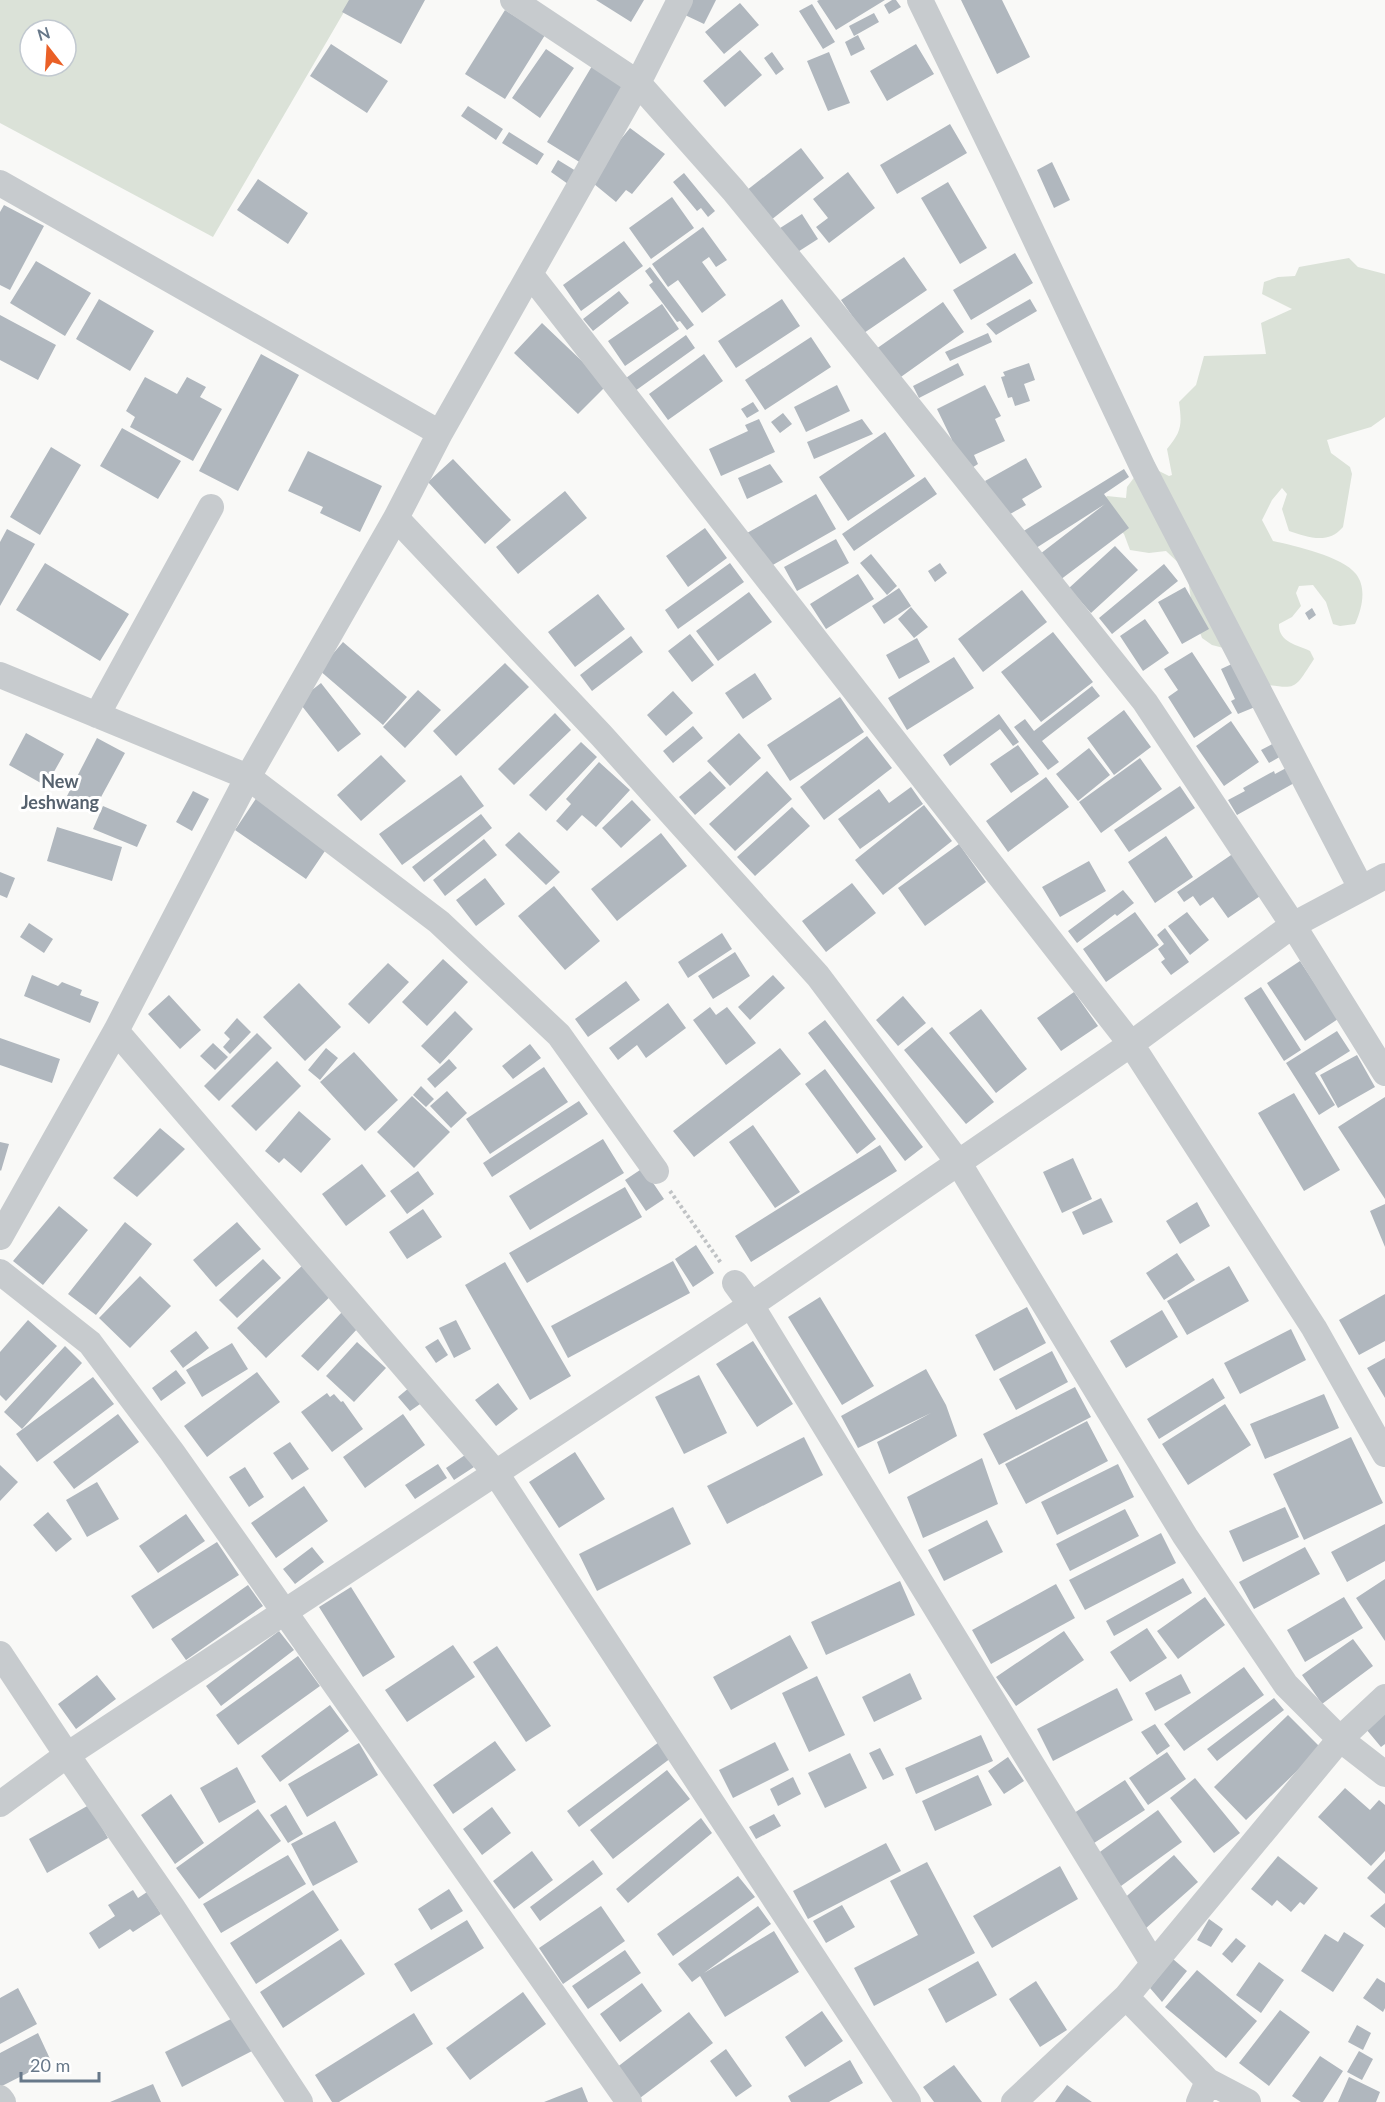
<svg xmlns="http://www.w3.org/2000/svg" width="1385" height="2102" font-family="Lato,sans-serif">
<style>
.green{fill:#dbe2d8;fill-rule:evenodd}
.building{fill:#b0b7be}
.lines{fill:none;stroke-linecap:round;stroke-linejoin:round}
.path{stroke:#c0c3c5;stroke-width:4;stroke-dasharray:3 3;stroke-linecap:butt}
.street{stroke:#c7cbce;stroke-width:26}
.labels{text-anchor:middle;stroke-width:6;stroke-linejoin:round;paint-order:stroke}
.neighbourhood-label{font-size:18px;font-weight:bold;fill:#56626e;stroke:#fff}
</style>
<rect width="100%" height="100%" fill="#f9f9f7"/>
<!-- green -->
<path class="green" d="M0,0H351L213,237L0,123ZM30,30H66V66H30Z
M1349,258L1358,267L1385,274V417L1371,427L1327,440L1331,453L1350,467L1352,474L1343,527C1328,545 1308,537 1289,531L1282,509L1287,494L1282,488L1272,500L1262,520L1273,541C1295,546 1342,556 1356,574C1367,588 1362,609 1355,624L1340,626L1333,624L1326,602L1313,585L1299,586L1296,593L1301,606L1292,617L1279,624C1278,642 1297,645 1310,651L1314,659C1293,691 1298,689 1260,684L1239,652L1212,645L1202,638L1193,614L1187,571L1166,551L1149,553L1130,550L1124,534L1102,513L1103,501L1107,496L1126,498L1127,487L1139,471H1159L1169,476L1172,475L1167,449C1182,431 1182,425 1179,402L1196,385L1204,356L1266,354L1261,323L1292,309L1262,294L1264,282L1278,277L1295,276L1299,267Z"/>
<!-- building -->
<path class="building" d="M349,0H425L401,44L342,12Z
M596,0H644L631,22Z
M693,0H716L704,24L685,15Z
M819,0H885L836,30L817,1Z
M892,0H896L901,7L889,14L884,5Z
M961,0H1002L1030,57L997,74Z
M740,3L759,25L724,54L705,32Z
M812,4L835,42L823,49L799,11Z
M505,10L545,35L505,99L465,74Z
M874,13L879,22L854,36L849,26Z
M858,35L865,49L851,56L845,42Z
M331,44L388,81L367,113L310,76Z
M916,44L934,74L887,101L870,71Z
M546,49L574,68L540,118L512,98Z
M740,50L762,75L725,107L703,81Z
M772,52L784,69L776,75L764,58Z
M829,52L850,103L828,111L807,61Z
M592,66L627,86L581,163L547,142Z
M468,106L503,129L496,140L461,116Z
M950,124L967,153L897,194L880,165Z
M630,128L665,154L632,194L626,190L616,202L588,179Z
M509,132L544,154L537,165L502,143Z
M801,148L824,178L766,224L742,194Z
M558,160L576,171L568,184L551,172Z
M1052,162L1070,200L1054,208L1037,170Z
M848,172L875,208L829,243L816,227L828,218L813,199Z
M684,173L715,211L708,217L701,208L697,211L673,182Z
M258,179L308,213L288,244L237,210Z
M948,182L987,248L960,264L921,198Z
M672,197L694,228L651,259L629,228Z
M4,205L44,226L10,290L0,285V212Z
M802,214L818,239L793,255L777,230Z
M703,227L727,260L716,267L709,257L702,262L726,295L702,313L678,280L668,287L652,264Z
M624,241L643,266L581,311L563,285Z
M1015,253L1033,283L971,320L953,290Z
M904,257L927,290L864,333L841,300Z
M36,261L91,293L65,336L10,303Z
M650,267L694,325L687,330L680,321L677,322L649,285L653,282L645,271Z
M619,291L629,303L593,331L583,319Z
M99,299L154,331L130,371L76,339Z
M782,299L800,326L736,368L718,341Z
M1030,299L1037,311L996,335L986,324Z
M943,302L964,332L898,379L876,349Z
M662,304L679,329L625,366L608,341Z
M0,315L56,345L38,380L0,360Z
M542,323L607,385L578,414L514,353Z
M988,333L992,342L950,361L945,352Z
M686,335L695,348L635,391L626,378Z
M811,337L831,367L765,410L745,380Z
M261,354L299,375L238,491L199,471Z
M704,354L723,381L668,420L649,394Z
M958,363L964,375L919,398L913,386Z
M1029,363L1035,380L1024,384L1030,401L1015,406L1012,397L1008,398L1001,377L1005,376L1003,372Z
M145,377L177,394L187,377L206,387L200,397L222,409L193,461L130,427L135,417L126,411Z
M837,385L850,411L806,432L794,407Z
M985,385L1001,416L995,419L1005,441L974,455L978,464L970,469L950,441L952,440L937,409Z
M753,402L759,411L747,418L741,409Z
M783,413L792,424L780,433L771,422Z
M759,419L775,452L721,476L709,449L748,431L745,425Z
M862,419L873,434L814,459L807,442Z
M122,428L181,461L158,499L100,466Z
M885,432L915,476L848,521L819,477Z
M51,447L81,465L40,535L10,517Z
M308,451L382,486L360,532L320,513L323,507L288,491Z
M1026,458L1042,487L1022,499L1026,505L1005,517L985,481Z
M453,459L511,520L485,544L428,482Z
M770,464L783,482L747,499L738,478Z
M1124,469L1129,477L1104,494L1129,528L1060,580L1040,554L1105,504L1033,550L1022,532Z
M925,477L937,494L854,551L842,534Z
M565,491L587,518L518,574L496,547Z
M816,494L836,529L771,566L747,533Z
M705,528L727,558L688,587L666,556Z
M7,529L35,544L0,606V542Z
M836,539L849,563L797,591L784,567Z
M1115,546L1138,570L1091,613L1069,588Z
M871,554L897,586L887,595L860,563Z
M45,563L129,614L100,661L16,610Z
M730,563L744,582L678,629L665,610Z
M940,563L947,573L935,582L928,571Z
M1164,564L1178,581L1112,634L1099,618Z
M858,574L874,599L826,629L810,604Z
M1185,587L1209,629L1182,644L1158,602Z
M899,588L911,606L884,624L872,606Z
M1022,590L1047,622L983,672L958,639Z
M749,592L772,622L718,661L696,631Z
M598,594L625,629L575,667L548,632Z
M911,607L928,627L914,638L898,619Z
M1312,608L1316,615L1309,620L1305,613Z
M1145,619L1169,653L1143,671L1120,636Z
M1053,632L1093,682L1041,722L1001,672Z
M690,634L714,665L692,682L668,651Z
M631,636L643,652L592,691L580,675Z
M917,638L930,662L899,679L886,655Z
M343,642L407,697L383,725L319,670Z
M1192,652L1232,713L1194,738L1168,697L1178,690L1164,669Z
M954,657L974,688L907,730L888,698Z
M505,663L529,687L456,756L433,731Z
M1234,663L1255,707L1238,714L1231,701L1235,699L1221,669Z
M755,673L772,699L743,719L725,693Z
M321,683L361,734L338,752L298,701Z
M1092,686L1100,696L1042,741L1059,762L1048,770L1014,727L1025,719L1034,731Z
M418,690L441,710L405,748L383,727Z
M673,691L693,713L666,736L647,715Z
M840,697L864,732L790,781L767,745Z
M1124,710L1151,747L1114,775L1087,738Z
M555,713L571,730L514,785L498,769Z
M999,714L1019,742L1013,746L1000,729L950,766L943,755Z
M1231,721L1259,762L1224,786L1196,746Z
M693,726L703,738L673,763L663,751Z
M26,733L64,754L46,786L9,765Z
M739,733L761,758L730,786L707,761Z
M867,736L892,768L824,820L800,787Z
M97,738L125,753L94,810L67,796Z
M581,742L597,757L546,811L529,795Z
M1276,742L1283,755L1269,763L1261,750Z
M1018,745L1039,774L1011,793L990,764Z
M1089,748L1110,775L1078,801L1056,774Z
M381,755L406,781L361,821L337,795Z
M1140,758L1162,789L1101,833L1079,802Z
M599,762L630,790L596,827L582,815L567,831L556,821L571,804L566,799Z
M1288,767L1296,782L1237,815L1228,800L1245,791L1243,788L1274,771L1275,774Z
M710,771L726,788L695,815L679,797Z
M767,771L792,799L735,851L709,824Z
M461,775L484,806L402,865L379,834Z
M1046,777L1069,807L1008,852L986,821Z
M1180,786L1195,808L1129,852L1114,830Z
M911,787L923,804L860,849L838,819L879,789L889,803Z
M193,791L209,799L192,831L176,822Z
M257,797L329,845L306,879L235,830Z
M632,800L651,820L621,848L602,828Z
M924,805L952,841L883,895L855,860Z
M103,806L147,825L137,847L93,829Z
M792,807L810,826L755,876L737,857Z
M481,814L492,828L424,882L412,867Z
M57,827L122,847L112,881L47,861Z
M519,832L560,872L546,885L505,845Z
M661,833L687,866L617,921L591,889Z
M1166,836L1193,877L1155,903L1128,862Z
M484,839L497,855L445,896L433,880Z
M959,844L986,882L925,926L898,888Z
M1234,853L1263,894L1228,918L1213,897L1200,906L1193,896L1184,902L1177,892Z
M1089,861L1106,891L1060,917L1042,887Z
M0,872L15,878L7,898L0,895Z
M485,878L505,904L476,926L456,900Z
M852,883L876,913L826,952L802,921Z
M554,886L600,941L565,970L518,916Z
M1123,890L1134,903L1117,916L1115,914L1077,943L1068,931Z
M1135,912L1159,945L1106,982L1083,949Z
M1187,912L1209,940L1190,955L1168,926Z
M29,923L53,939L44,953L20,937Z
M1165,928L1189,962L1171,975L1161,962L1165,959L1158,949L1164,944L1157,935Z
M722,933L732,949L688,978L678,962Z
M735,952L750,976L713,999L698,976Z
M443,959L468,982L427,1026L402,1002Z
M1300,961L1338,1019L1305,1041L1267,983Z
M388,963L409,982L369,1024L348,1004Z
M32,975L58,986L62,982L82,990L80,995L99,1002L90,1023L24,996Z
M773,975L785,988L750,1020L738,1007Z
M626,981L640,1000L588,1037L575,1019Z
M299,983L341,1027L305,1061L263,1017Z
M1261,987L1301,1050L1284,1061L1244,998Z
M1074,992L1098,1026L1061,1051L1037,1018Z
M169,995L201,1030L180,1049L148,1014Z
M903,996L926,1023L898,1046L876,1020Z
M668,1003L686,1028L646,1058L637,1045L618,1060L609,1048Z
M710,1007L716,1015L727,1007L756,1043L726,1065L693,1020Z
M981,1009L1027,1069L996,1093L949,1033Z
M455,1011L473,1029L440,1064L421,1046Z
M237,1018L251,1032L230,1054L223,1047L230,1039L224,1033Z
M825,1020L923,1147L905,1161L808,1033Z
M932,1027L994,1102L966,1124L904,1050Z
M1337,1031L1350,1051L1315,1073L1335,1105L1319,1115L1286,1063Z
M257,1033L272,1048L219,1101L204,1086Z
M0,1038L60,1059L52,1083L0,1065Z
M213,1043L228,1057L215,1070L200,1056Z
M530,1044L541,1058L513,1079L502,1066Z
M326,1048L338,1058L320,1080L308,1070Z
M780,1048L801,1074L694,1157L673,1131Z
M354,1052L398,1100L365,1131L320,1082Z
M1357,1055L1375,1087L1338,1108L1320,1075Z
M449,1059L457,1068L435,1088L427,1079Z
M277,1061L301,1086L256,1131L231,1106Z
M544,1067L568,1102L490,1154L466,1119Z
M825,1069L876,1139L857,1154L805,1084Z
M421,1086L434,1099L426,1107L413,1095Z
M447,1091L467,1113L451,1128L430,1106Z
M1294,1093L1340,1170L1304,1191L1258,1113Z
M412,1096L450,1132L414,1168L377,1132Z
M1385,1097V1199L1338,1127Z
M579,1101L588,1114L492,1177L483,1163Z
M299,1111L331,1139L301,1173L284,1158L279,1163L265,1151Z
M753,1125L800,1192L775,1208L729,1142Z
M160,1128L185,1149L137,1197L113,1178Z
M603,1139L624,1173L530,1230L509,1196Z
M0,1142L9,1144L1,1171L0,1170Z
M880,1145L897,1171L751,1262L735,1236Z
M1073,1158L1092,1199L1062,1213L1043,1172Z
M362,1164L386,1196L346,1226L322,1194Z
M643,1168L664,1199L646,1211L625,1180Z
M418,1171L434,1194L407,1214L390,1191Z
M625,1187L642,1217L527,1283L509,1253Z
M1101,1198L1113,1222L1083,1235L1072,1212Z
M1197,1202L1210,1226L1180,1244L1166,1221Z
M1385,1204V1247L1370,1211Z
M59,1206L88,1230L43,1285L13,1261Z
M423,1209L442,1237L407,1259L389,1232Z
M125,1222L152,1244L96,1315L68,1294Z
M237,1222L261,1249L216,1287L193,1260Z
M696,1245L714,1273L693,1287L675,1259Z
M1177,1253L1195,1280L1164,1300L1146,1273Z
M263,1259L281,1278L237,1318L219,1300Z
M673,1261L690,1293L568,1358L551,1326Z
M306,1262L335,1292L266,1358L237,1328Z
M505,1262L571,1376L530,1400L465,1285Z
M1229,1266L1249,1301L1187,1335L1167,1301Z
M140,1276L171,1306L130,1348L99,1318Z
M1385,1294V1341L1359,1355L1339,1320Z
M820,1297L874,1386L842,1405L788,1317Z
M1027,1307L1046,1343L994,1371L975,1335Z
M1162,1310L1178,1337L1126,1368L1110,1341Z
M342,1312L359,1327L318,1371L301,1356Z
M28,1320L57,1346L6,1401L0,1395V1352Z
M456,1320L471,1349L454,1358L439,1328Z
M1291,1329L1306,1360L1240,1394L1224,1363Z
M196,1331L209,1348L183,1368L170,1351Z
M438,1339L448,1355L436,1363L425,1347Z
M753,1341L793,1404L757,1427L716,1364Z
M357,1342L386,1368L354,1402L326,1376Z
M232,1343L248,1369L202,1397L186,1370Z
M65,1346L82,1363L22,1429L4,1412Z
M1052,1351L1068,1382L1016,1410L999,1379Z
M1385,1358V1398L1367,1368Z
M926,1369L946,1405L957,1436L889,1474L877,1442L931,1413L858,1448L841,1416Z
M176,1370L186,1383L161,1401L152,1388Z
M257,1372L280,1402L207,1457L184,1426Z
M699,1375L727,1433L684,1454L655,1397Z
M93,1377L114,1404L37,1462L16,1434Z
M1213,1378L1225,1398L1159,1439L1147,1419Z
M498,1383L518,1409L496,1426L475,1400Z
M410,1387L423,1402L410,1411L398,1397Z
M1075,1387L1091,1417L999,1465L983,1434Z
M327,1393L330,1397L334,1394L341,1402L343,1401L363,1429L332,1452L301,1412Z
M1324,1394L1339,1428L1265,1459L1250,1424Z
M1225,1404L1251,1445L1188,1485L1162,1444Z
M118,1414L139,1442L74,1489L53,1462Z
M403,1414L425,1445L365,1488L343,1457Z
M1087,1421L1108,1461L1026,1504L1005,1464Z
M804,1437L823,1475L727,1524L707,1486Z
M1351,1437L1383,1503L1304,1540L1273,1474Z
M290,1442L309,1469L292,1480L273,1453Z
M575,1452L605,1499L559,1528L529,1482Z
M465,1455L474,1467L454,1480L446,1468Z
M982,1458L998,1504L923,1538L907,1497Z
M438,1464L447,1478L415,1499L405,1485Z
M1118,1464L1134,1497L1057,1535L1041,1502Z
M0,1465L18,1482L0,1501Z
M245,1467L264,1497L249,1507L229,1477Z
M97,1482L119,1519L87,1537L66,1500Z
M304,1486L328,1521L276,1558L251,1523Z
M673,1507L691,1544L597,1591L579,1554Z
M1285,1507L1299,1537L1243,1562L1229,1531Z
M1125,1509L1139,1536L1070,1571L1056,1544Z
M48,1512L72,1539L56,1552L33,1525Z
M186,1514L205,1541L158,1573L139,1546Z
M987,1520L1003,1552L944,1581L928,1550Z
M1385,1524V1561L1347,1582L1331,1552Z
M1161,1533L1176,1563L1085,1610L1069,1580Z
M217,1542L239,1575L153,1629L131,1596Z
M312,1547L324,1562L295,1584L283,1569Z
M1305,1547L1320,1574L1254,1609L1239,1582Z
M1183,1578L1192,1593L1114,1636L1106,1621Z
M1385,1579V1641L1356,1598Z
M900,1581L915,1615L826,1655L811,1622Z
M1056,1584L1075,1618L991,1664L972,1630Z
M248,1585L263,1606L186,1660L171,1639Z
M351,1587L395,1657L363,1677L319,1607Z
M1205,1597L1225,1625L1178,1659L1157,1631Z
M1344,1597L1363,1628L1305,1662L1287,1630Z
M1147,1628L1167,1658L1130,1682L1110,1652Z
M279,1631L294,1650L221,1706L206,1686Z
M1064,1631L1084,1660L1016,1706L996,1677Z
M790,1635L808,1668L731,1710L713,1677Z
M1353,1639L1373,1666L1322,1704L1302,1675Z
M453,1645L475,1677L407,1722L385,1690Z
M497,1646L551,1726L526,1742L473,1662Z
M298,1656L320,1686L238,1745L216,1715Z
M1244,1667L1264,1695L1184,1751L1164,1724Z
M910,1673L922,1699L874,1722L862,1697Z
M1181,1674L1191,1693L1155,1711L1145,1693Z
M97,1675L116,1699L76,1729L58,1704Z
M817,1676L845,1735L809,1752L782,1693Z
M1117,1688L1133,1720L1053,1761L1037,1729Z
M1274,1698L1284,1710L1217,1761L1207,1749Z
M330,1705L349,1731L280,1782L261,1756Z
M1385,1706V1744L1381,1747L1361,1723Z
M1288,1715L1321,1748L1246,1820L1214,1787Z
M1155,1724L1170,1746L1157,1755L1141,1732Z
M981,1735L993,1761L916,1794L905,1768Z
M495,1741L516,1770L453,1814L433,1785Z
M659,1742L671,1758L579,1827L567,1811Z
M775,1742L789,1770L733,1798L719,1770Z
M359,1743L378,1775L307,1817L288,1784Z
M880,1748L894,1775L883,1780L869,1753Z
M1167,1752L1186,1779L1148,1805L1129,1778Z
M850,1753L867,1788L825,1808L808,1773Z
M1008,1757L1024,1781L1004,1794L988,1771Z
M237,1767L256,1802L219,1823L200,1788Z
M667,1770L690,1799L613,1859L590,1830Z
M978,1775L992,1805L935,1831L922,1801Z
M793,1777L801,1794L778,1806L770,1789Z
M1195,1778L1240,1833L1214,1853L1170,1798Z
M1125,1780L1145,1810L1091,1845L1071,1815Z
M1345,1788L1370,1810L1379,1800L1385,1805V1851L1371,1866L1318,1817Z
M171,1794L204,1843L175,1864L141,1815Z
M89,1805L108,1838L47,1873L29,1839Z
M286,1805L303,1834L288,1843L270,1815Z
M492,1807L511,1833L482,1855L463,1829Z
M258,1809L281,1841L199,1899L176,1868Z
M1158,1810L1182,1842L1121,1886L1097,1854Z
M774,1814L781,1826L756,1839L749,1827Z
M701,1818L712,1833L628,1903L616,1889Z
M335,1821L358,1862L313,1886L291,1844Z
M886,1843L901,1871L808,1919L793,1891Z
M532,1851L553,1880L514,1909L493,1881Z
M288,1855L306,1884L221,1933L203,1904Z
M1174,1855L1198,1882L1145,1929L1121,1901Z
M1278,1856L1318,1888L1304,1905L1300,1902L1291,1912L1277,1900L1272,1906L1251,1889Z
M1385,1859V1894L1367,1878Z
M593,1860L603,1874L540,1921L530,1907Z
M927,1862L975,1953L874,2006L854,1968L918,1935L890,1881Z
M1060,1866L1078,1899L992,1948L973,1916Z
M738,1876L755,1897L673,1956L657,1934Z
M449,1889L463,1911L431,1930L418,1909Z
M133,1890L138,1898L147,1892L161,1914L133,1932L130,1929L99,1949L89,1933L115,1916L108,1905Z
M313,1890L339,1930L256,1984L230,1943Z
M1385,1903V1928L1370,1916Z
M842,1905L855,1927L826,1943L813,1921Z
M601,1906L625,1941L563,1984L539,1948Z
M758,1906L771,1924L704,1973L774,1931L799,1972L725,2017L700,1976L692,1982L678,1964Z
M1209,1919L1223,1929L1211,1947L1197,1940Z
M467,1920L484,1948L411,1992L394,1964Z
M1344,1932L1364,1945L1333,1992L1301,1971L1325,1934L1338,1942Z
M1236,1938L1246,1946L1232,1963L1222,1954Z
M341,1939L365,1974L283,2028L260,1992Z
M625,1950L641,1973L588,2009L572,1986Z
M1173,1959L1187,1971L1162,2002L1150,1988Z
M978,1961L997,1995L946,2023L928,1989Z
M1259,1962L1284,1980L1261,2013L1236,1995Z
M1197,1970L1257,2021L1226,2058L1165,2007Z
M1377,1978L1385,1983V2008L1383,2012L1363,1998Z
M1036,1981L1067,2030L1040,2047L1009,1999Z
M642,1983L662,2011L620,2042L600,2014Z
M18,1988L37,2024L0,2044V1998Z
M523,1992L546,2024L470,2080L446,2048Z
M1280,2010L1310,2032L1269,2086L1239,2063Z
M822,2011L843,2041L805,2067L785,2037Z
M689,2012L713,2043L640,2098L616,2068Z
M414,2013L433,2044L339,2102H332L315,2075Z
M237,2016L254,2050L182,2087L165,2052Z
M1357,2025L1371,2033L1363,2050L1348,2042Z
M38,2033L51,2061L0,2087V2053Z
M726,2049L752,2086L736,2097L710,2061Z
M1359,2051L1373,2059L1362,2080L1347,2072Z
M1320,2056L1343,2071L1323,2102H1301L1292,2096Z
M850,2060L863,2083L829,2102H791L788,2096Z
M954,2065L982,2102H934L923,2087Z
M1349,2077L1380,2092L1376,2102H1338Z
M153,2084L161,2102H110Z
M1067,2085L1092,2102H1055Z
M582,2087L588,2102H544Z"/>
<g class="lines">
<!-- path -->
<path class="path" d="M670,1191L721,1263"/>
<!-- street -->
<path class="street" d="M513,0L638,83L733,190L866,353L1145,702L1293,925L1385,1073
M920,0L1006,177L1143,468L1361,888
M0,183L440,433
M530,274L1131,1044L1314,1328L1385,1454
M396,518L601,735L818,976L958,1162L1185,1536L1286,1685L1340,1739L1385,1774
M0,675L248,777L439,922L559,1035L656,1171
M97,715L211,507
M116,1031L495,1472L908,2102
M0,1237L116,1031L248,777L396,518L440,433L638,83L680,0
M0,1272L90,1343L172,1452L629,2102
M735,1283L751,1305L1153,1963
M0,1654L67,1755L172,1907L300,2102
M0,1804L67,1755L751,1305L1131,1044L1293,925L1385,876
M1126,1997L1208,2081L1248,2102
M0,2098L3,2102
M1014,2102L1126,1997L1340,1739L1385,1697
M1199,2102L1208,2081"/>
</g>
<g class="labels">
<!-- neighbourhood labels -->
<g class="neighbourhood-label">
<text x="60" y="788">New<tspan x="60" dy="21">Jeshwang</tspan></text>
</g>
</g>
<!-- north arrow -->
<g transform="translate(48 48) rotate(343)"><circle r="28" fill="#ffffff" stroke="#c2c9d0" stroke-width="1.5"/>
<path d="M0-4.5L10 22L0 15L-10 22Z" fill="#ea6027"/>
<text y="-9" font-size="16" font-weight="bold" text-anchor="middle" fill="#677889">N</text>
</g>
<!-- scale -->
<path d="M21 2072v9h78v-9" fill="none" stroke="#677889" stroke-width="3"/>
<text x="30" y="2072" font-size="18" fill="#677889" stroke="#ffffff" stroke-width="4.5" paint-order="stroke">20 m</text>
</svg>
